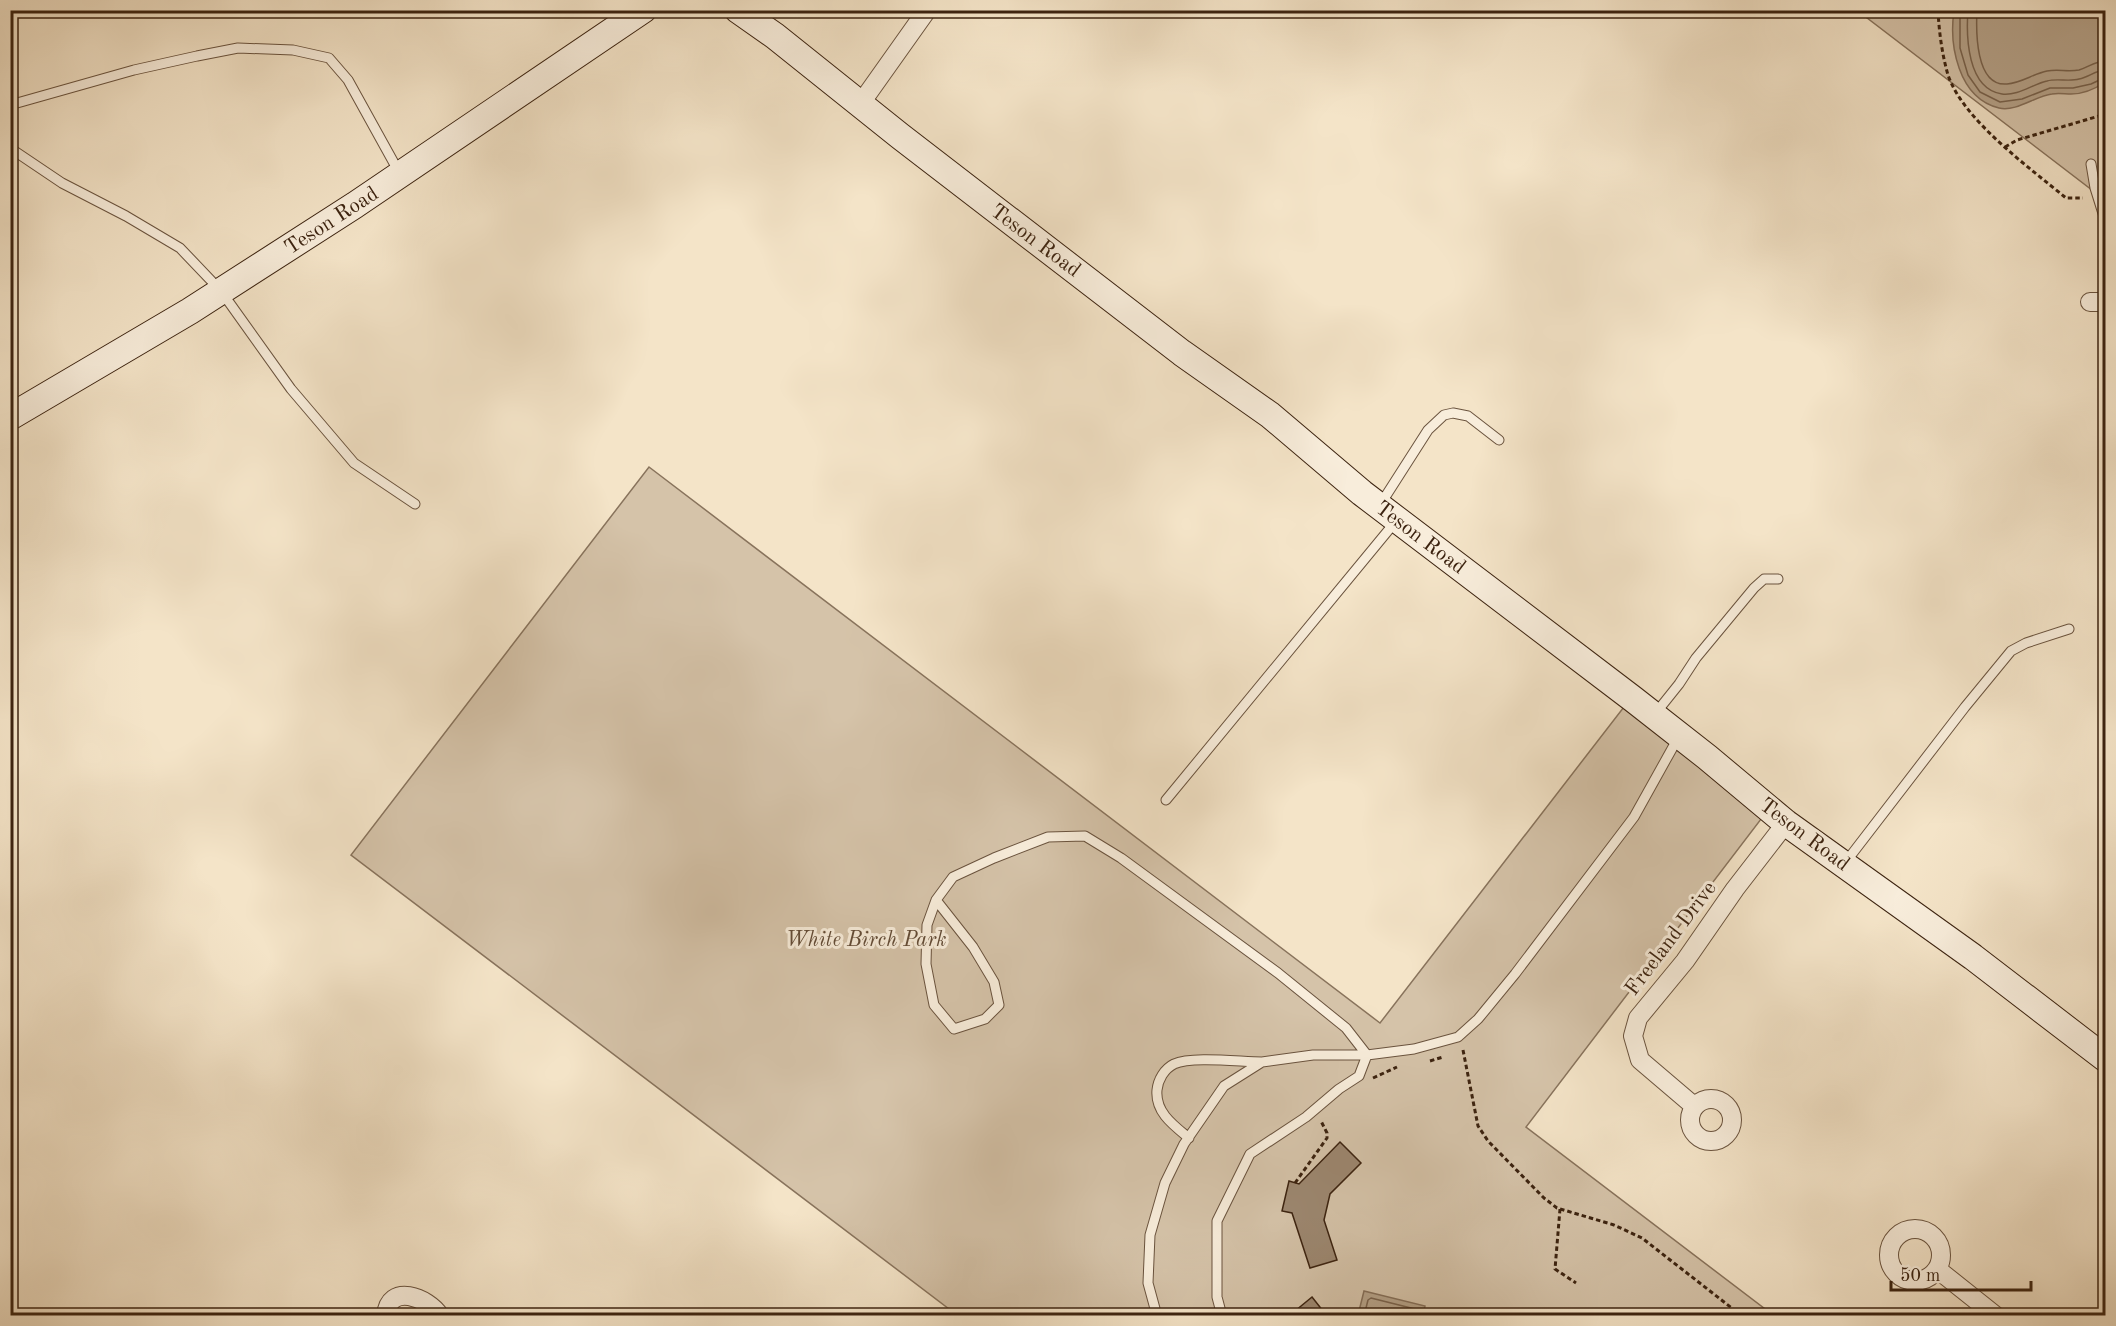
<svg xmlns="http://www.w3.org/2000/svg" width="2116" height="1326" font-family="'Old Standard TT',serif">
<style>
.green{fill:#d5c3a9;stroke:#88735c;stroke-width:1.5}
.water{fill:#b5a289;stroke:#856f59;stroke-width:1.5}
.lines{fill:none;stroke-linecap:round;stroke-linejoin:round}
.shore{stroke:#78624c;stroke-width:1.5}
.building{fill:#9c8770;stroke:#3c2310;stroke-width:1.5}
.lane-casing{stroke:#6a533e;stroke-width:11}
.street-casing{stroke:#6a533e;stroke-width:20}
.secondary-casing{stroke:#3c2310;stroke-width:28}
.path{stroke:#3c2310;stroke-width:3;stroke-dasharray:4.5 3;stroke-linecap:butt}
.lane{stroke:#f8eddb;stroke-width:9}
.street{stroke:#f8eddb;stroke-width:18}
.secondary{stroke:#f8eddb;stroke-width:26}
.labels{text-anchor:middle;stroke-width:6;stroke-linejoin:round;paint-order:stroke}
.street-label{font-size:21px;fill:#3c2310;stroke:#f8eddb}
.park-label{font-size:21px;font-style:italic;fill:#624b36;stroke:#f8eddb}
</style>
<rect width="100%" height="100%" fill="#f4e4c8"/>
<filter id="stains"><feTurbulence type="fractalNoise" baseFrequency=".00333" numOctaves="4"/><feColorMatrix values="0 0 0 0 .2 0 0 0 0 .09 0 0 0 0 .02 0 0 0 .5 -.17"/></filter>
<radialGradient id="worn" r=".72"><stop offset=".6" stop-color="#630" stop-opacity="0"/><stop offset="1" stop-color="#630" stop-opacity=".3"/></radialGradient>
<!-- green -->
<path class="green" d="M1858,11H2105V200Z
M649,467L1380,1023L1627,703L1768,810L1526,1127L1773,1315H957L351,855Z"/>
<!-- water -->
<path class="water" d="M1954,11H2105V82C2095,89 2084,94 2071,94C2065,94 2058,93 2052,94C2035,96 2017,112 1999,108C1958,98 1949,45 1954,11Z
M1364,1291L1425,1306L1423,1315H1358Z"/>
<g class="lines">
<!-- shore -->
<path class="shore" d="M1960,10V48L1968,75L1980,92L2000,102L2022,99L2050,88H2073L2091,84L2106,77
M1968,10C1966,36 1967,89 2002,94C2018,96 2033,84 2047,81C2057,78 2069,82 2079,79C2089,77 2096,70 2106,70
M1977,10C1976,30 1975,87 2007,84C2021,83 2033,74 2047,71C2058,69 2068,72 2079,70C2089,67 2095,61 2106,61
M1364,1316L1368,1300L1371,1298L1415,1309L1418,1316"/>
</g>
<!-- building -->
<path class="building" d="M1340,1142L1361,1163L1330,1194L1324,1220L1337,1260L1310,1268L1292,1213L1282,1211L1289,1181L1299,1184Z
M1312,1297L1327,1316H1289Z"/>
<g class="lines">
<defs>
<path id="lane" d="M10,105L134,70L197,56L238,48L293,50L329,58L348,80L400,174
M10,148L62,183L126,216L180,248L221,291L291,389L354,463L415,504
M2091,164L2095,188L2106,223
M1380,505L1428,430L1444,415L1453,413L1468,416L1499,440
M1655,714L1679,684L1696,658L1754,588L1764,579H1778
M1166,800L1396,521
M1845,863L1965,707L2011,651L2026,643L2069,629
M936,900L973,947L994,982L999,1005L985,1019L954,1029L934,1005L926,964L927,925L936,900L953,877L994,858L1048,837L1085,836L1121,858L1278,973L1346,1028L1367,1055
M1189,1138C1173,1125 1155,1112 1157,1090C1158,1080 1164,1069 1174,1064C1192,1056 1241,1062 1262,1062
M1157,1316L1148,1283L1150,1235L1165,1183L1184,1144L1224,1086L1262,1062L1313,1055H1367L1414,1049L1458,1037L1478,1019L1515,974L1634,817L1678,738
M1222,1316L1217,1297V1221L1250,1154L1306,1117L1339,1089L1359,1076L1367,1055"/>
<path id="street" d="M861,103L927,10
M2090,302H2106
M1690 1120a21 21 0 1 1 42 0a21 21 0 1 1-42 0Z
M1694,1106L1640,1060L1633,1036L1638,1018L1685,961L1735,889L1786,823
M1889 1255a26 26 0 1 1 52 0a26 26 0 1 1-52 0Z
M1937,1269L1996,1316
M386,1316C388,1282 428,1297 440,1316"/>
<path id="secondary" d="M738,10L775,36L900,136L1182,353L1270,415L1362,493L1633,699L1707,757L1786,823L1973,957L2106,1059
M10,417L190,311L355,205L643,10"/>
</defs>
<!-- lane casing -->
<use href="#lane" class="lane-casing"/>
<!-- street casing -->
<use href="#street" class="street-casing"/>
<!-- secondary casing -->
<use href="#secondary" class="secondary-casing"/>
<!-- path -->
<path class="path" d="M1938,10C1939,32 1942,54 1948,75C1963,120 2030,168 2066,198H2083
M2005,147L2017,140L2106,114
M1463,1050L1478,1126L1488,1141L1544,1198L1557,1208L1614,1225L1642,1238L1742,1316
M1430,1061L1443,1057
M1373,1078L1397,1067
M1295,1183L1327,1138V1133L1321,1121
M1560,1209L1555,1269L1576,1283"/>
<!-- lane -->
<use href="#lane" class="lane"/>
<!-- street -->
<use href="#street" class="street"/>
<!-- secondary -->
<use href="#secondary" class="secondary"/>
</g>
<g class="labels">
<!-- street labels -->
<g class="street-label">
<text transform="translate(331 220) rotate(-33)" y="7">Teson Road</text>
<text transform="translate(1036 240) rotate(37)" y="7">Teson Road</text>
<text transform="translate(1421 537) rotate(37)" y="7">Teson Road</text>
<text transform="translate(1805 834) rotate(37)" y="7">Teson Road</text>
<text transform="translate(1670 938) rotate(-53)" y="7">Freeland Drive</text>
</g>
<!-- park labels -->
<g class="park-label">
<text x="866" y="946">White Birch Park</text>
</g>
</g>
<!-- margin -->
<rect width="2116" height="1326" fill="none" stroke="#f4e4c8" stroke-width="36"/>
<rect x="12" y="12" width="2092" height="1302" fill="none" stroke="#3c2310" stroke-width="3"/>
<rect x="18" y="18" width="2080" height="1290" fill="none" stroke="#3c2310" stroke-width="1.5"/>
<!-- scale -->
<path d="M1891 1281v9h140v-9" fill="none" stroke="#3c2310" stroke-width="3"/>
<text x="1900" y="1281" font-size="18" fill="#3c2310" stroke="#f8eddb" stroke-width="4.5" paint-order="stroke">50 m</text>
<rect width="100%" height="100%" filter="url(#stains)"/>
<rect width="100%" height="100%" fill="url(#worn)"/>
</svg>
